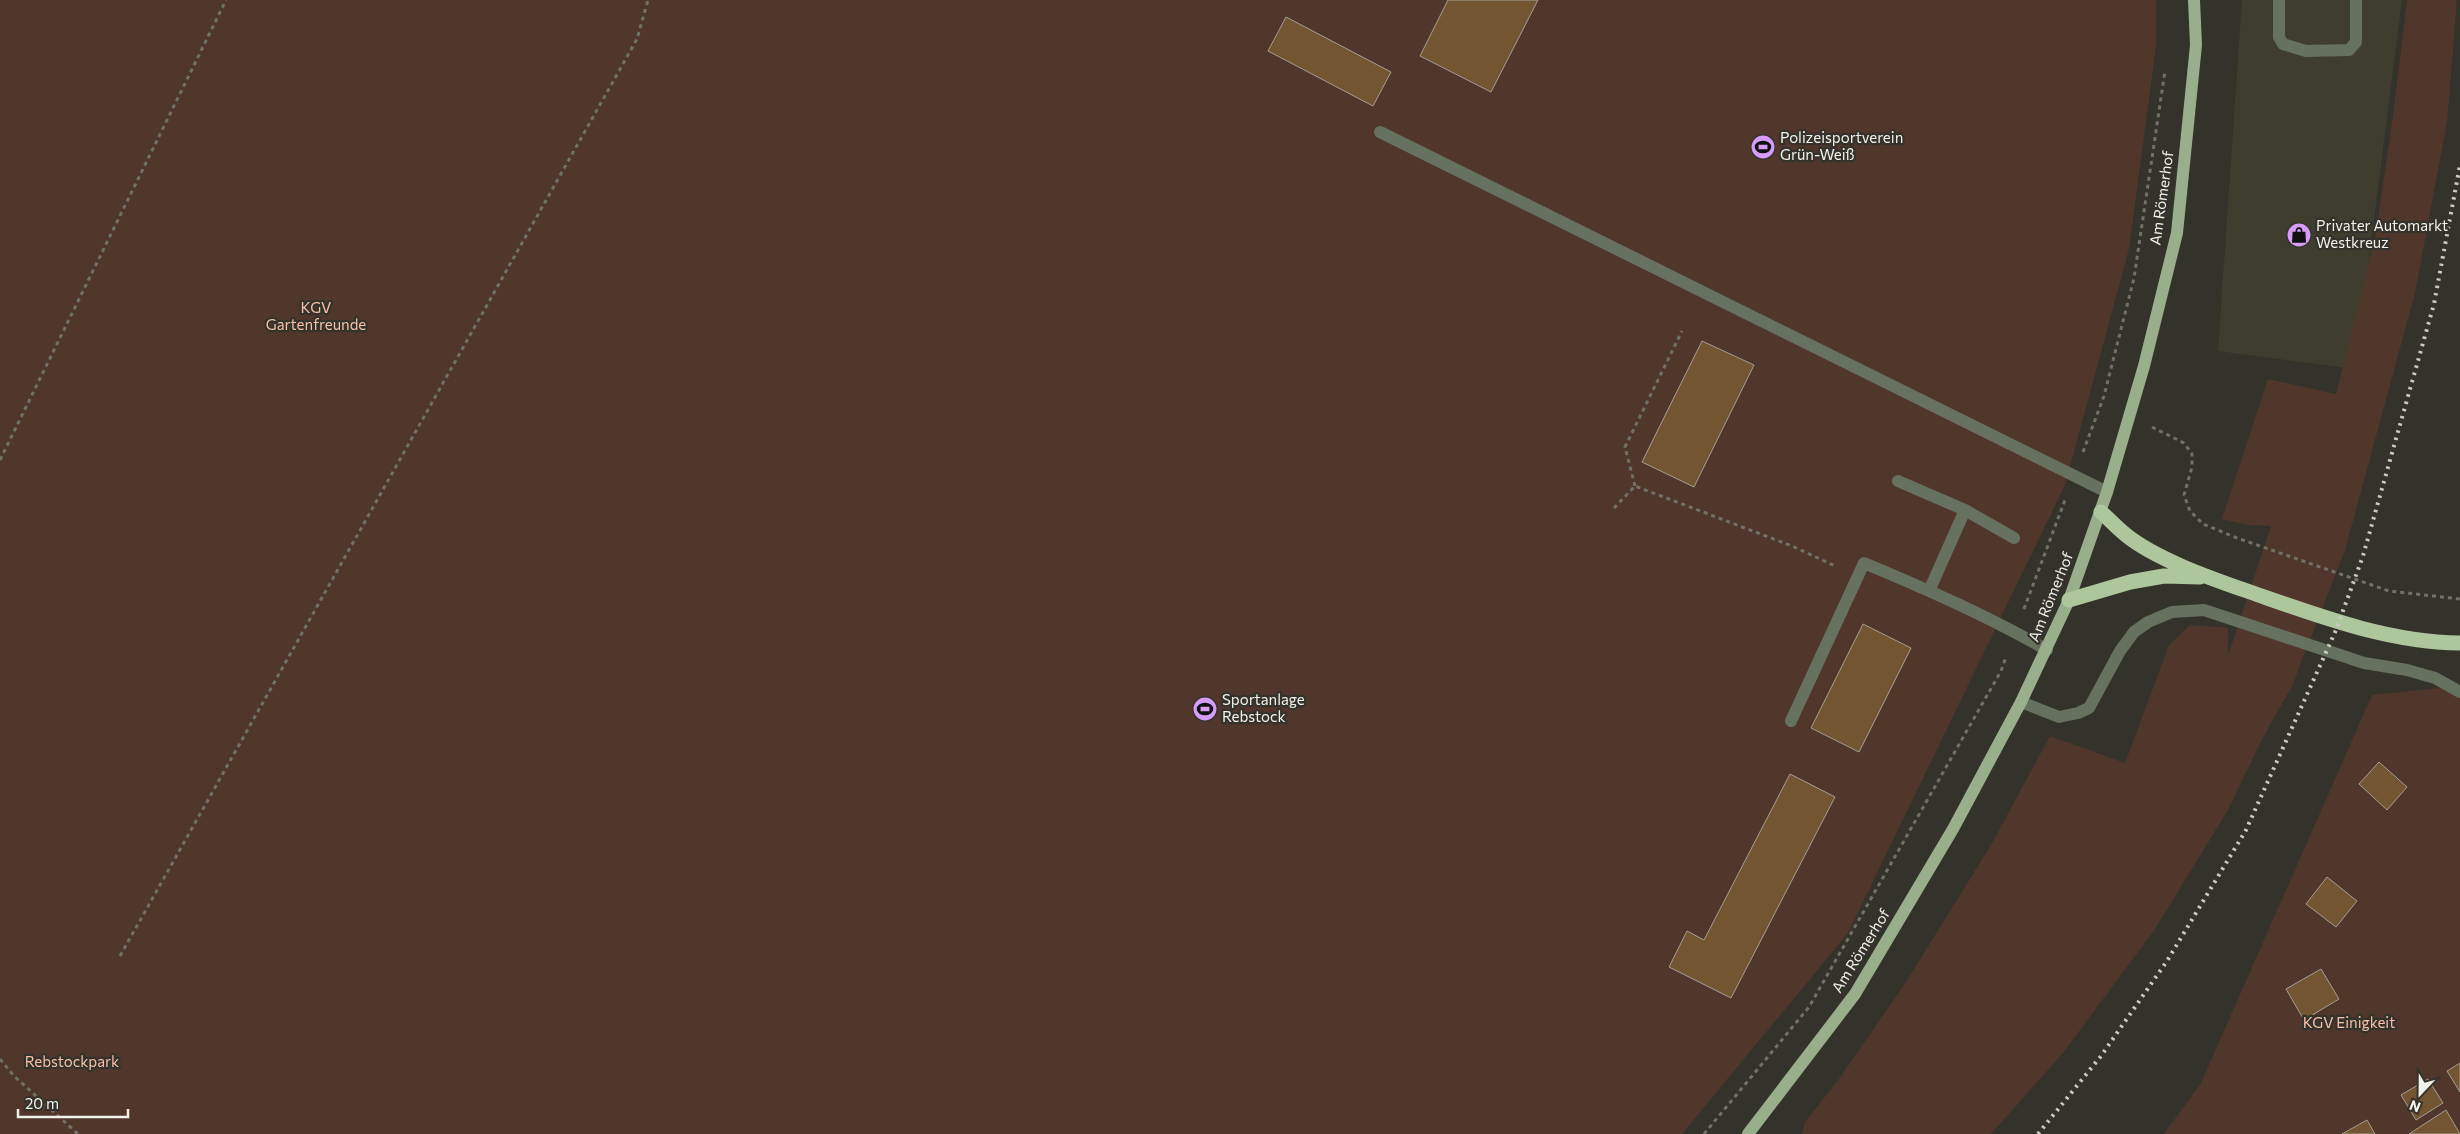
<svg xmlns="http://www.w3.org/2000/svg" width="2460" height="1134" font-family="Commissioner,sans-serif">
<style>
.built{fill:#3e3d2e}
.green{fill:#51362c}
.building{fill:#735631;stroke:#a49d95}
.lines{fill:none;stroke-linecap:round;stroke-linejoin:round}
.path{stroke:#717069;stroke-width:3;stroke-dasharray:4 4;stroke-linecap:butt}
.minor{stroke:#677160;stroke-width:12}
.major{stroke:#99ae8a;stroke-width:12}
.highway{stroke:#adc69b;stroke-width:15}
.rail{stroke:#cac9c3;stroke-width:4;stroke-dasharray:2.5 5;stroke-linecap:butt}
.labels{text-anchor:middle;stroke-width:4.5;stroke-linejoin:round;paint-order:stroke}
.poi-label{font-size:15px;fill:#f2f2ec;stroke:#34332b;text-anchor:start}
.street-label{font-size:15px;fill:#f2f2ec;stroke:#34332b}
.park-label{font-size:15px;fill:#fabfa7;stroke:#34332b}
</style>
<rect width="100%" height="100%" fill="#34332b"/>
<!-- built -->
<path class="built" d="M2242,0H2402L2355,369L2218,351Z"/>
<!-- green -->
<path class="green" d="M0,0H2156V46L2129,249L2065,485L1848,933L1682,1134H0Z
M2407,0H2457L2447,122L2415,293L2345,550L2292,686L2261,741L2228,810L2155,929L2063,1053L1991,1134H1802L1805,1122L1839,1079L1906,982L1991,845L2050,736L2125,763L2169,645L2190,625L2228,628V656L2271,526L2248,525L2222,519L2268,379L2336,394L2376,233L2393,116Z
M2460,686V1134H2164L2201,1083L2372,695Z"/>
<!-- building -->
<path class="building" d="M1448,0H1538L1491,92L1420,56Z
M1286,17L1391,72L1373,106L1268,51Z
M1702,341L1754,365L1694,487L1642,462Z
M1863,624L1911,648L1859,752L1811,728Z
M2379,762L2407,787L2387,810L2359,784Z
M1790,774L1835,797L1731,998L1669,967L1687,931L1704,940Z
M2327,877L2357,901L2336,927L2306,904Z
M2321,969L2339,999L2304,1020L2286,989Z
M2460,1063V1092L2447,1071Z
M2428,1079L2443,1103L2416,1120L2401,1095Z
M2446,1110L2460,1134H2409Z
M2367,1120L2375,1134H2342Z"/>
<g class="lines">
<!-- path -->
<path class="path" d="M2152,427L2184,443L2192,454V467L2184,495L2190,511L2203,524L2237,538L2389,591L2460,599
M2083,452L2104,396L2134,278L2165,71
M0,460L226,0
M1635,486L1625,447L1682,331
M1614,508L1635,486L1792,546L1835,566
M2024,609L2065,500
M120,956L637,39L648,0
M0,1059L14,1076L78,1134
M1704,1134L1809,1007L2001,671L2006,657"/>
<!-- minor -->
<path class="minor" d="M2279,0V37L2283,44L2306,51L2349,50L2356,42V0
M1380,132L2107,492
M1898,481L1965,510
M1929,591L1965,510L2014,538
M2021,702L2059,717L2078,713L2089,708L2120,651L2134,632L2148,622L2172,612L2204,610L2364,663L2407,670L2435,678L2460,692
M1791,721L1864,563C1926,589 1988,616 2047,650"/>
<!-- major -->
<path class="major" d="M1748,1134L1855,994L1953,829L2021,702L2069,600L2107,492L2144,366L2177,233L2196,45L2194,0"/>
<!-- highway -->
<path class="highway" d="M2101,512C2110,520 2117,528 2126,535C2157,560 2213,579 2250,592C2319,616 2387,642 2460,643
M2069,600L2130,582L2164,576L2200,577"/>
<!-- rail -->
<path class="rail" d="M2038,1134L2101,1056L2167,961L2246,830L2336,630L2363,556L2434,304L2460,165"/>
</g>
<!-- icons -->
<defs>
<symbol id="stadium-disc" viewBox="-11 -11 22 22"><circle r="9.5" fill="#d79bf9" stroke="#34332b"/><path d="M0-5a6.5 5 0 1 0 0 10a6.5 5 0 1 0 0-10ZM-3.5-1.8h7v3.6h-7Z" fill="#111"/></symbol>
<symbol id="shop-disc" viewBox="-11 -11 22 22"><circle r="9.5" fill="#d79bf9" stroke="#34332b"/><path d="M-5-2.5h2.3a2.7 3.5 0 0 1 5.4 0H5L5.5 6h-11ZM-1.5-2.5h3a1.5 2.3 0 0 0-3 0Z" fill="#111"/></symbol>
</defs>
<g fill-rule="evenodd">
<use href="#stadium-disc" x="1749" y="133" width="28" height="28"/>
<use href="#shop-disc" x="2285" y="221" width="28" height="28"/>
<use href="#stadium-disc" x="1191" y="695" width="28" height="28"/>
</g>
<g class="labels">
<!-- poi labels -->
<g class="poi-label">
<text x="1780" y="143">Polizeisportverein<tspan x="1780" dy="17">Grün-Weiß</tspan></text>
<text x="2316" y="231">Privater Automarkt<tspan x="2316" dy="17">Westkreuz</tspan></text>
<text x="1222" y="705">Sportanlage<tspan x="1222" dy="17">Rebstock</tspan></text>
</g>
<!-- street labels -->
<g class="street-label">
<text transform="translate(2162 198) rotate(-82)" y="5">Am Römerhof</text>
<text transform="translate(2051 597) rotate(-68)" y="5">Am Römerhof</text>
<text transform="translate(1861 951) rotate(-58)" y="5">Am Römerhof</text>
</g>
<!-- park labels -->
<g class="park-label">
<text x="316" y="313">KGV<tspan x="316" dy="17">Gartenfreunde</tspan></text>
<text x="2349" y="1028">KGV Einigkeit</text>
<text x="72" y="1067">Rebstockpark</text>
</g>
</g>
<!-- north arrow -->
<g transform="translate(2420 1094) rotate(202)" stroke="#34332b" stroke-width="4" paint-order="stroke">
<path d="M0-4L9 19L0 12L-9 19Z" fill="#f2f2ec"/>
<text y="-8" font-size="14" font-weight="bold" text-anchor="middle" fill="#f2f2ec">N</text>
</g>
<!-- scale -->
<path d="M18 1109v8h110v-8" fill="none" stroke="#f2f2ec" stroke-width="2.5"/>
<text x="25" y="1109" font-size="15" fill="#f2f2ec" stroke="#34332b" stroke-width="4" paint-order="stroke">20 m</text>
</svg>
